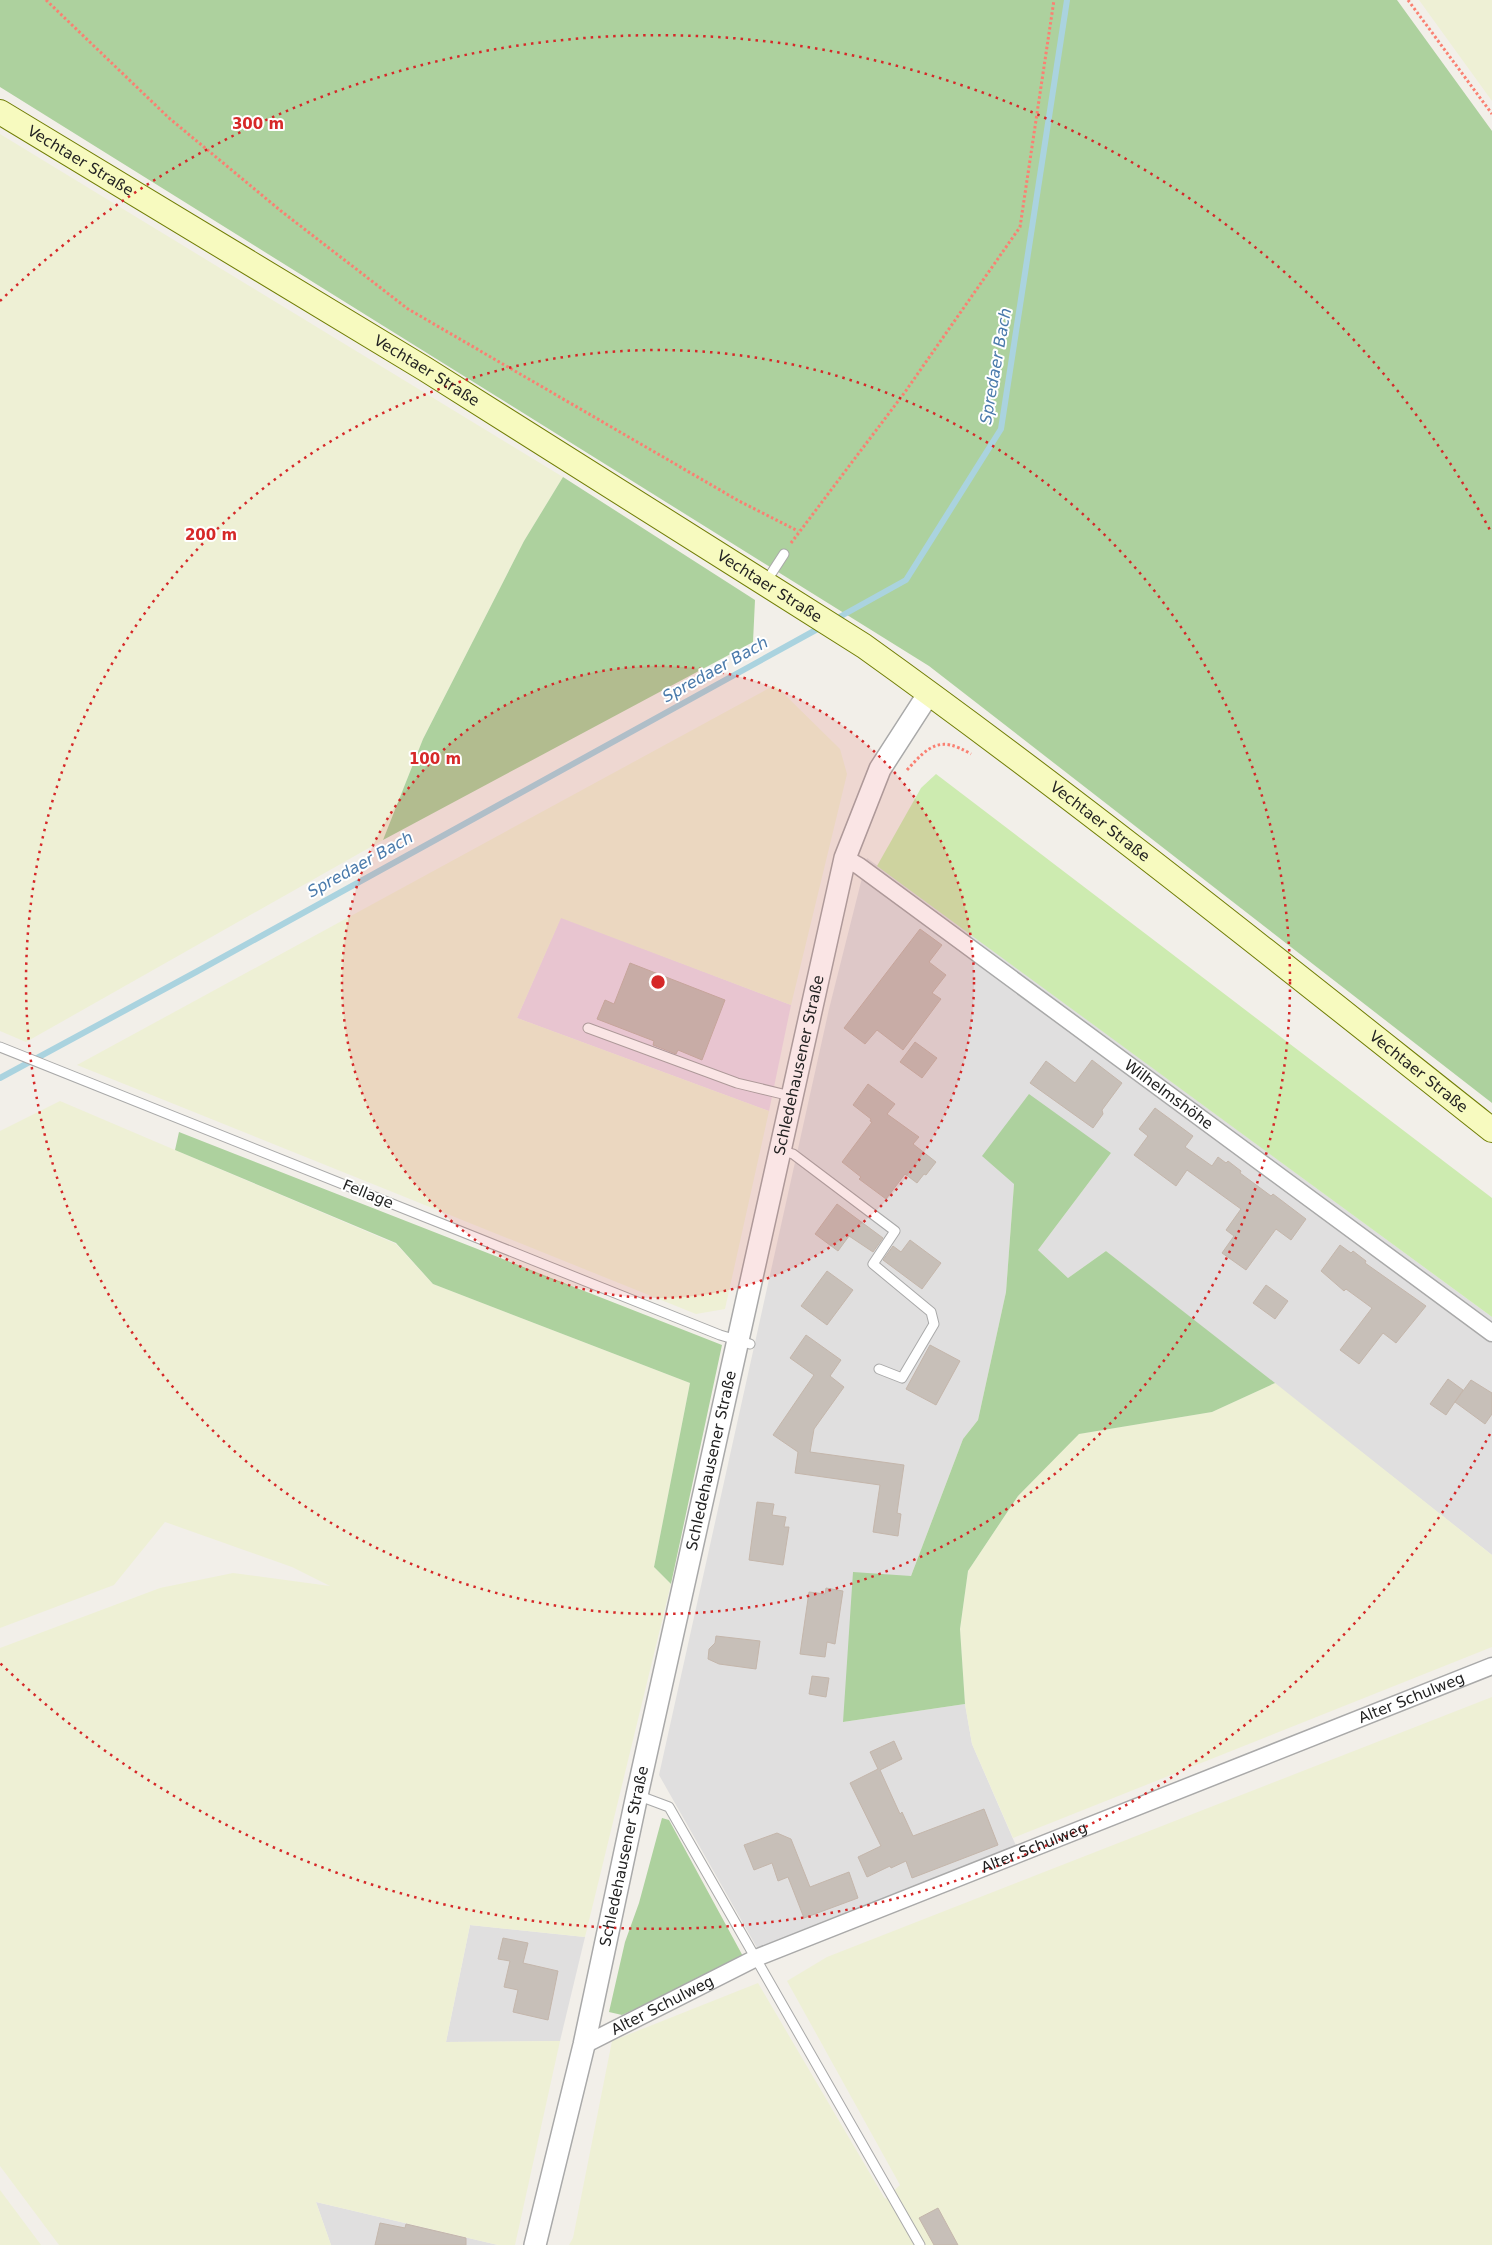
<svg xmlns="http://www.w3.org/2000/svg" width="1492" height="2245" font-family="'DejaVu Sans',sans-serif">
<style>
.residential{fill:#e0dfdf}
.industrial{fill:#ebdbe8}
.farmland{fill:#eef0d5}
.grass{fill:#cdebb0}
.forest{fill:#add19e}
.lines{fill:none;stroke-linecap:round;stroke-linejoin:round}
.stream{stroke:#aad3df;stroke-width:6}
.building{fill:#c7bfb8;stroke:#c4b6ab}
.service-casing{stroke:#a9a9a9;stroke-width:11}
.minor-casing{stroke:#a9a9a9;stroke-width:19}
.tertiary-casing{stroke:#a9a9a9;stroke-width:24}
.secondary-casing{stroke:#707d05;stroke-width:26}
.path{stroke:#fa8072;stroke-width:3;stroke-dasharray:2.5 2.5;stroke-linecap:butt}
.service{stroke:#fff;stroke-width:9}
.minor{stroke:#fff;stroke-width:16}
.tertiary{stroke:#fff;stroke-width:21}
.secondary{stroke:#f7fabf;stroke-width:24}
.ring{fill:none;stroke:#d62828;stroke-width:2.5;stroke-dasharray:2.5 5}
.labels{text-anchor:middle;stroke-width:4;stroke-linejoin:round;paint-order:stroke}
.street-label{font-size:15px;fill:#222;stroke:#fff}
.water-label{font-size:16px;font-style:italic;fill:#4a7aab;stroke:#fff}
.centre{fill:#d62828;stroke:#fff;stroke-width:2.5}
.ring-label{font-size:15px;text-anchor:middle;font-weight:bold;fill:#d62828;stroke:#fff;stroke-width:4;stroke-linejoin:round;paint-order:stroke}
</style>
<rect width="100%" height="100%" fill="#f2efe9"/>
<!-- residential -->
<path class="residential" d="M867,858L1492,1317V1555L1106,1251L1068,1278L1038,1250L1111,1153L1014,1184L1006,1292L978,1420L963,1439L911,1576L843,1722L965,1704L972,1744L1017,1848L760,1953L659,1775L829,1009Z
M470,1925L585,1937L560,2041L446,2042Z
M316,2202L498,2245H331Z"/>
<!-- industrial -->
<path class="industrial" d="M561,917L791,1005L769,1111L517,1018Z"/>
<!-- farmland -->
<path class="farmland" d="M1419,0H1492V101Z
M0,134L563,477L524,541L423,739L383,840L26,1042L0,1031Z
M775,685L840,749L847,774L791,1005L561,918L517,1018L769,1111L725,1309L696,1314L77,1065Z
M60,1101L396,1244L433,1284L690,1383L654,1567L671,1584L585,1937L470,1925L446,2042L560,2041L515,2245H498L316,2202L331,2245H59L0,2166V1648L160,1588L233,1573L330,1586L292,1567L165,1522L114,1585L0,1628V1131Z
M1275,1383L1492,1555V1647L1013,1838L972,1744L965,1704L960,1629L968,1571L1018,1496L1078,1434L1212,1412Z
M1492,1697V2245H569L573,2238L612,2041L758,1983L885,2199L900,2185L787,1981L827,1957Z
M0,2190L41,2245H0Z"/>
<!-- grass -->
<path class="grass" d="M936,774L1492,1198V1317L877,866L921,788Z"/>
<!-- forest -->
<path class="forest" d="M0,0H1397L1492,131V1103L929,666L0,87Z
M563,477L755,600L753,642L383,840L423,739L524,541Z
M1029,1094L1111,1153L1038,1250L1068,1278L1106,1251L1275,1383L1212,1412L1079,1434L1018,1496L968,1571L960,1629L965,1704L843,1722L853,1572L911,1576L963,1439L978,1420L1006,1292L1014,1184L982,1156Z
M179,1132L722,1345L671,1584L654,1567L690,1383L433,1284L396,1243L175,1150Z
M662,1818L669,1820L745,1960L622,2015L609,2012L625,1942L639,1903Z"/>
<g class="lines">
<!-- stream -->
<path class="stream" d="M834,620L906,580L1001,429L1067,0
M0,1078L196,972L823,626"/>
</g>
<!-- building -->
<path class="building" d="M920,929L942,945L929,962L946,975L932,993L941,999L903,1050L877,1030L865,1044L844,1028Z
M630,963L725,1000L702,1060L678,1050L676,1054L653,1045L654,1041L597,1019L605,1000L614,1004Z
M915,1042L937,1058L922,1078L900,1062Z
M1092,1060L1122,1083L1102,1110L1103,1114L1093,1128L1030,1083L1046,1061L1075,1083Z
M868,1084L895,1104L887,1114L919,1137L913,1144L936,1162L926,1175L924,1174L917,1183L905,1174L886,1199L859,1179L861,1177L842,1162L872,1122L870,1121L871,1119L853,1105Z
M1155,1108L1193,1136L1185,1147L1212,1166L1218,1157L1226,1163L1228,1161L1241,1171L1240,1173L1271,1196L1273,1194L1306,1219L1291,1240L1276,1229L1246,1270L1222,1253L1234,1236L1226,1230L1241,1209L1187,1170L1176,1186L1134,1155L1148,1136L1139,1129Z
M837,1204L883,1238L873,1252L849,1236L838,1251L815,1234Z
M910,1240L941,1263L922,1289L883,1260L893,1246L901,1252Z
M1340,1245L1351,1253L1353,1251L1366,1261L1365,1263L1426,1306L1396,1343L1383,1333L1359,1364L1340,1350L1372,1308L1346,1289L1344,1291L1321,1271Z
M827,1271L853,1290L827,1325L801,1306Z
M1266,1285L1288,1301L1275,1319L1253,1303Z
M806,1335L841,1360L830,1376L844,1387L814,1429L810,1452L904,1465L897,1513L901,1514L898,1536L873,1532L880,1485L795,1473L798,1452L773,1435L814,1375L790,1358Z
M930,1345L960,1361L936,1405L906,1389Z
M1448,1379L1463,1390L1446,1415L1430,1404Z
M1471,1380L1492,1393V1414L1485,1424L1455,1402Z
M757,1502L774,1504L772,1515L786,1517L784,1527H789L783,1565L749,1560Z
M826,1588L843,1591L835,1644L827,1642L825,1657L800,1654L809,1592L825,1594Z
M716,1636L760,1641L756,1669L719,1664L708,1659L709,1649L715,1643Z
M812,1676L829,1678L826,1697L809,1694Z
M894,1741L902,1759L880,1770L900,1814L902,1812L913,1836L984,1809L998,1845L912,1878L906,1861L891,1868L890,1866L867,1877L858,1857L881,1846L850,1783L878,1769L870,1752Z
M777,1833L791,1839L810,1887L849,1872L858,1898L804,1918L788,1877L778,1881L772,1863L754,1870L744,1845Z
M503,1938L528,1943L523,1963L558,1971L548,2020L513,2012L518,1990L504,1987L510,1961L498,1959Z
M938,2208L958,2245H934L919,2218Z
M380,2223L405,2228L406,2224L466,2238V2245H375Z"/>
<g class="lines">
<defs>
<path id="service" d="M771,574L784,554
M588,1028L737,1083L791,1096
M0,1047L720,1335L750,1344
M779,1150L793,1154L895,1231L873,1264L931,1312L934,1324L902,1378L879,1369
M637,1795L669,1807L920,2245"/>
<g id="minor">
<path id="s1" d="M845,858L859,866L1492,1333"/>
<path id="s2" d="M584,2045L756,1958L1492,1666"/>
</g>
<g id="tertiary">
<path id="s3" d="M535,2245L584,2045L637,1795L845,858L880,769L929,693"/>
</g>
<g id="secondary">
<path id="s4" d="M0,112L425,369L864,646C1079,800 1285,966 1492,1130"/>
</g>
</defs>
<!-- service casing -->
<use href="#service" class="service-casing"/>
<!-- minor casing -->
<use href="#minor" class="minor-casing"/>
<!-- tertiary casing -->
<use href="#tertiary" class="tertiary-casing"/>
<!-- secondary casing -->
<use href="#secondary" class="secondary-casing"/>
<!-- path -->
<path class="path" d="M46,0L169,118L281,211L408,309L739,501L798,531
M1408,0L1492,114
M791,543L905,392L1020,227L1054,0
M907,770C929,746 939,735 971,754"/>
<!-- service -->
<use href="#service" class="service"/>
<!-- minor -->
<use href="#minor" class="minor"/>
<!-- tertiary -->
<use href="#tertiary" class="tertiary"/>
<!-- secondary -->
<use href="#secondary" class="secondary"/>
</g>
<!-- distance rings -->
<circle cx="658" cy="982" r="316" fill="#d62828" fill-opacity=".12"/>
<g class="ring">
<circle cx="658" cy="982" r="316"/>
<circle cx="658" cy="982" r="632"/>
<path d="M1490 1434A947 947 0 0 1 0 1663M0 301A947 947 0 0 1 1490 530"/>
</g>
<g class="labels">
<!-- street labels -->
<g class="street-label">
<text dy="5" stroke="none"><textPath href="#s4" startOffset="94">Vechtaer Straße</textPath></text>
<text dy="5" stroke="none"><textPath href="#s4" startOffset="499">Vechtaer Straße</textPath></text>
<text dy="5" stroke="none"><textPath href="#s4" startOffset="904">Vechtaer Straße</textPath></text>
<text dy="5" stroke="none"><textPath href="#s4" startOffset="1310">Vechtaer Straße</textPath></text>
<text dy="5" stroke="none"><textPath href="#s3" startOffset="1209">Schledehausener Straße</textPath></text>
<text dy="5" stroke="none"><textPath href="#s4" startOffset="1715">Vechtaer Straße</textPath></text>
<text dy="5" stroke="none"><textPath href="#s1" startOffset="401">Wilhelmshöhe</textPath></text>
<text transform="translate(368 1194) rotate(22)" y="5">Fellage</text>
<text dy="5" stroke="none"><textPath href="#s3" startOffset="804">Schledehausener Straße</textPath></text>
<text dy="5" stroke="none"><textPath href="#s2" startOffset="898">Alter Schulweg</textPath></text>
<text dy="5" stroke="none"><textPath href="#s2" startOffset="492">Alter Schulweg</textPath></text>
<text dy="5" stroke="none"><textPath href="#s3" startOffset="399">Schledehausener Straße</textPath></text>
<text dy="5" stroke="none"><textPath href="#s2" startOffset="88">Alter Schulweg</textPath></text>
</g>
<!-- water labels -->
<g class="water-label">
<text transform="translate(995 366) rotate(-80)" y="6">Spredaer Bach</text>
<text transform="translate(715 669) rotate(-29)" y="6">Spredaer Bach</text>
<text transform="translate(360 864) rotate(-29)" y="6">Spredaer Bach</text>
</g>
</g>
<circle cx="658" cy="982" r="8" class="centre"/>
<g class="ring-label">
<text x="258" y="129">300 m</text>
<text x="211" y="540">200 m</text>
<text x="435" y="764">100 m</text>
</g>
</svg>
